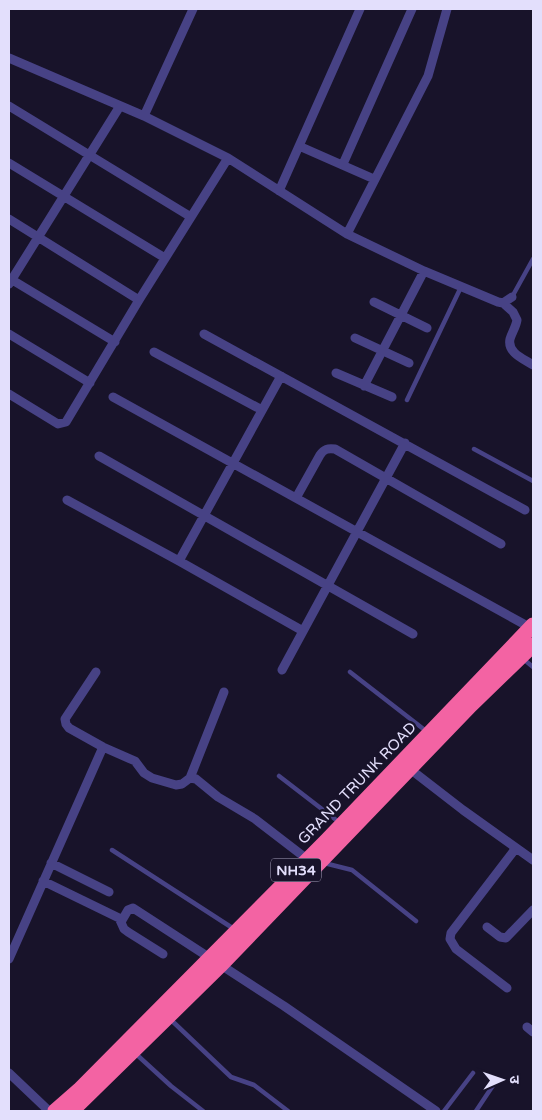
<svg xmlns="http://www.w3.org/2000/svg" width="542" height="1120" font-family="'Varela Round','Noto Sans Devanagari',sans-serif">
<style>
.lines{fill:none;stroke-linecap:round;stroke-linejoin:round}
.lane{stroke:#474285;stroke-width:4.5}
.street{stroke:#474285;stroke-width:9}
.highway{stroke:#f363a3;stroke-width:15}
.labels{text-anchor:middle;stroke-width:5;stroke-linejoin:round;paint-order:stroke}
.shield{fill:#18132a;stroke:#a6a2bd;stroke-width:1}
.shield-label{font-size:14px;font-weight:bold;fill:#e3dffc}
.street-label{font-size:15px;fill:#e3dffc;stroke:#18132a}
</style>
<rect width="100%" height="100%" fill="#18132a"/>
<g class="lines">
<!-- lane -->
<path class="lane" d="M512,297L533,259
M407,400L461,287
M474,449L533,481
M522,658L533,667
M350,672L426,731
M279,776L340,823
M112,850L234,929
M324,863L352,870L416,921
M169,1018L231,1077L254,1085L288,1111
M136,1054L171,1086L203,1111
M444,1111L473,1073
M476,1111L496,1081"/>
<!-- street -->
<path class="street" d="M9,58L144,116L228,158L347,234L424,271L498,302L503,303L512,297
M9,106L191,217
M144,116L193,9
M299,146L374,179
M9,163L165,258
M343,164L412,9
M279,191L360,9
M9,219L139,300
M347,234L428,76L447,9
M9,278L115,342
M9,284L120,106
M374,302L427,328
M503,303L513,312L517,320C516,327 512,332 510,339C507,353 524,359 533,365
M9,334L90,383
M204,334L525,510
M355,338L409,363
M154,352L262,410
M336,373L392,397
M364,386L424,271
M9,394L58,424L66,422L139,300L228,158
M113,397L531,628
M99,456L413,634
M296,498L320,455C324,449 328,448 335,449L501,544
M67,500L179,561L303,631
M179,561L281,376
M282,670L405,443
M96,672L65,719L66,724L69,728L103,747L135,761L144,773L152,778L176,785L182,784L190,778L196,779L218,797L255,819L307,859
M410,769L463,810L533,860
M190,778L224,692
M51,863L109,892
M43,881L119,918L124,929L128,932L163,954
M121,922L128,910L133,908L284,1006L436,1111
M487,927L500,937L506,938L533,910
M9,959L103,747
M507,988L456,949L450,939L451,933L516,848
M527,1027L533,1032
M9,1073L49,1111"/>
<!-- highway -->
<path class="highway" d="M55,1111L79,1090L327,840L533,625
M72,1111L220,966L471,705L533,645"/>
</g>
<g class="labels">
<!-- shield labels -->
<rect class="shield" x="271" y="858.5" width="50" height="23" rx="4"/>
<g class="shield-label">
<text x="296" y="875">NH34</text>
</g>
<!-- street labels -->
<g class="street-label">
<text transform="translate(357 783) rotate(-46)" y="5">GRAND TRUNK ROAD</text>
</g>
</g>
<!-- border -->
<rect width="542" height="1120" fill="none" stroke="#e3dffc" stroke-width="20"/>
<!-- north arrow -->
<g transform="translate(502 1080) rotate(88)" stroke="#18132a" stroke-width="4" paint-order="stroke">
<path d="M0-4L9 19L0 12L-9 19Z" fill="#e3dffc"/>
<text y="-8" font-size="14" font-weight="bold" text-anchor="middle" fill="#e3dffc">उ</text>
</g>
</svg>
